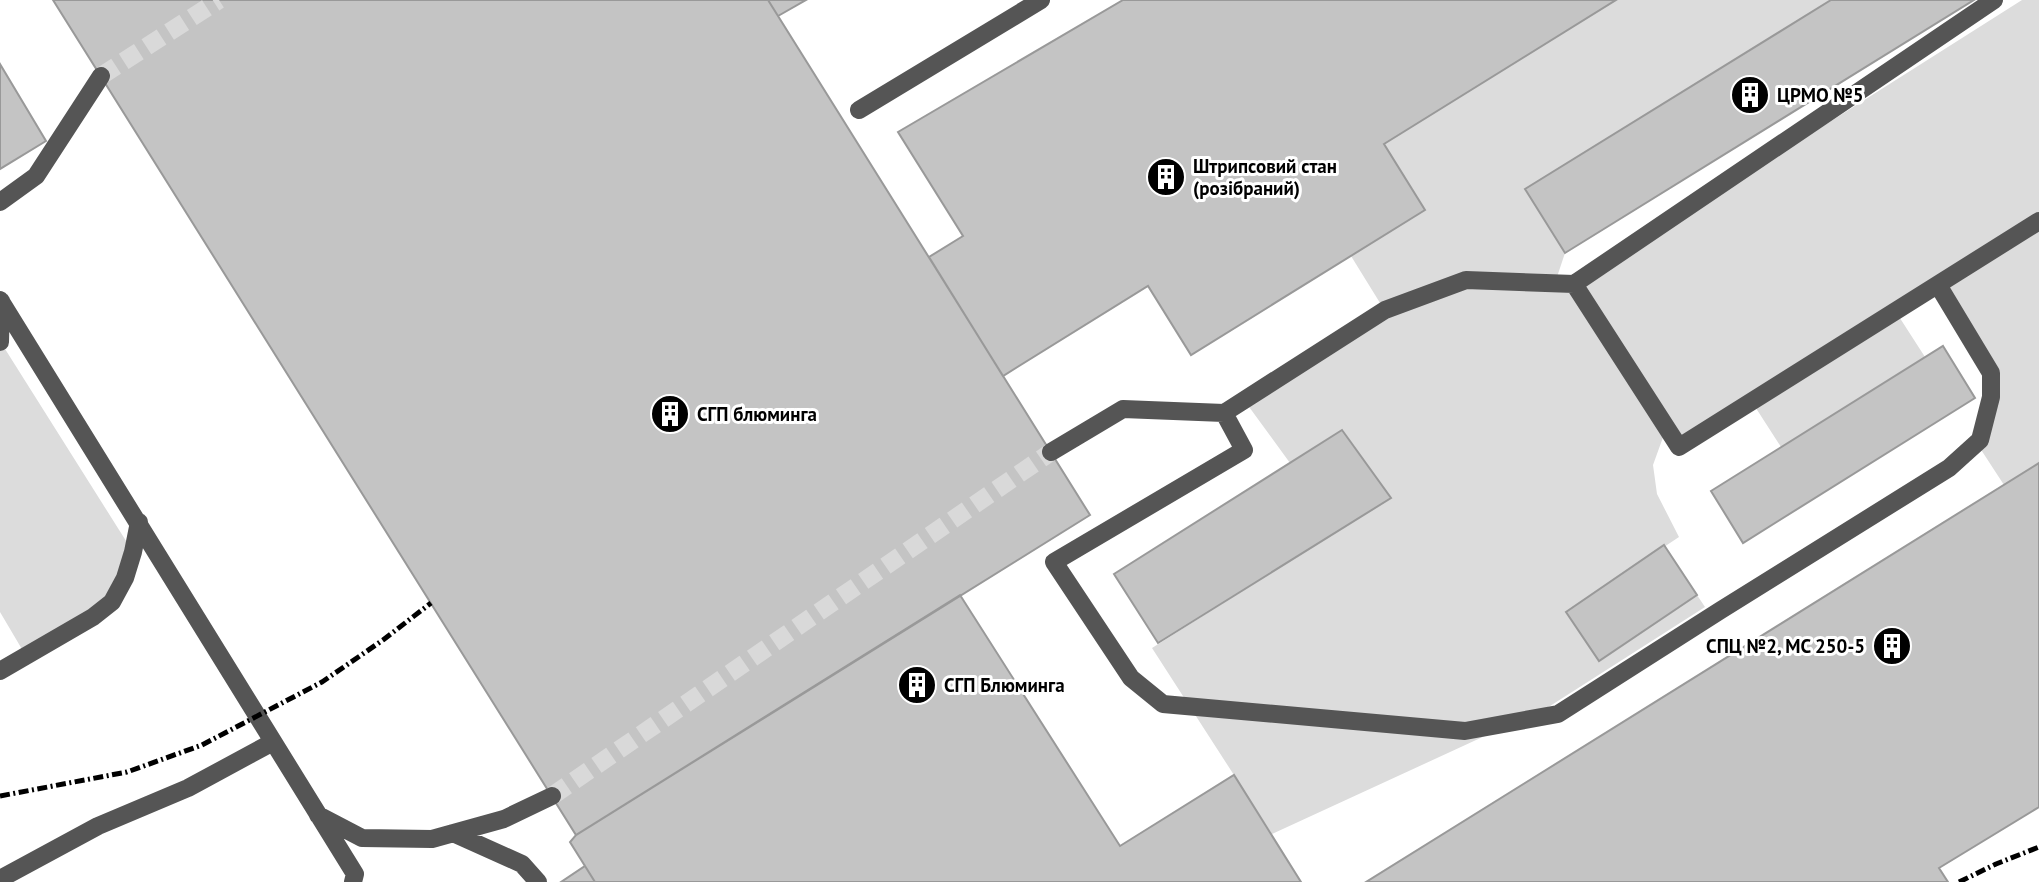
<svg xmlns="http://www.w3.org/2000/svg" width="2039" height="882" font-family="'PT Sans',sans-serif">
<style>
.green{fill:#dcdcdc}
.building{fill:#c4c4c4;stroke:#999;stroke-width:2}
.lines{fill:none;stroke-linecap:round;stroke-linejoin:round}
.minor-tunnel{stroke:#d9d9d9;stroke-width:18;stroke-dasharray:18 9;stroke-linecap:butt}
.minor{stroke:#555;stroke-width:18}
.rail{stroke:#000;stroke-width:5;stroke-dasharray:10 3.5 2 3.5;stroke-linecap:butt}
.labels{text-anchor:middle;stroke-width:6;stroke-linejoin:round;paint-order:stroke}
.poi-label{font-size:19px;font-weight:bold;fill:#000;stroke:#fff;text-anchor:start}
</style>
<rect width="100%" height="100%" fill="#fff"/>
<!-- green -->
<path class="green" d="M1616,0H1831L1525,189L1565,253L1555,283L1574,284L2022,0H2039V463L2004,485L1976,442L1991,373L1938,285L1896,312L1925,357L1781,447L1752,402L1679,447L1666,429L1653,465L1657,494L1679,537L1566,612L1600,661L1697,595L1705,607L1550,706L1272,834L1152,648L1390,498L1343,430L1290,463L1244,400L1385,311L1351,256L1425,209L1384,144Z
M0,341L133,552L112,602L26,656L0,612Z"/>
<!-- building -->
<path class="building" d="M53,0H768L1090,515L576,835Z
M768,0H806L778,16Z
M1123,0H1616L1384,144L1425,210L1191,355L1148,286L1003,376L929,257L963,236L898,132Z
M1831,0H1974L1565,253L1525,189Z
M0,64L46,141L0,169Z
M1943,346L1975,398L1743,543L1711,491Z
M1342,430L1391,498L1158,643L1114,574Z
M2039,463V807L1939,868L1948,882H1366Z
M1664,545L1697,595L1599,661L1566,612Z
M960,595L1120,846L1234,775L1301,882H595L570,842L576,835Z
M585,866L595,882H561Z"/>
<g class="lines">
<!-- minor-tunnel -->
<path class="minor-tunnel" d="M101,76L219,0
M552,796L1051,452"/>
<!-- minor -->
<path class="minor" d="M859,110L1041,0
M0,202L36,176L101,76
M1574,284L1679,447L2039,221
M0,300L355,874L353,882
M0,342L1,301
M1224,413L1244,450L1054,562L1131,678L1163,704L1465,731L1558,714L1721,610L1949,468L1980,440L1991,397V373L1938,285
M1051,452L1123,409L1224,413L1385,310L1466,280L1574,284L1994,0
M0,671L93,617L112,602L125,578L133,552L139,522
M318,815L362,838L432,839L504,819L552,796
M453,833L522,864L538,882
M0,879L98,826L188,788L273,742"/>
<!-- rail -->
<path class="rail" d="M0,796L127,772L202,745L322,682L383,640L431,603
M1959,882L1996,864L2039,847"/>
</g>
<!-- icons -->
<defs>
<symbol id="building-disc" viewBox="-11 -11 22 22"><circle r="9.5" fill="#000" stroke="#fff"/><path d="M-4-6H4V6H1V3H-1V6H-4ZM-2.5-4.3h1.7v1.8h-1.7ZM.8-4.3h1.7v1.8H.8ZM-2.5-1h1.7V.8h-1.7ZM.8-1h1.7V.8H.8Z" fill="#fff"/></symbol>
</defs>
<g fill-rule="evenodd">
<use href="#building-disc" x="1728" y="73" width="44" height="44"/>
<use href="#building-disc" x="1144" y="155" width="44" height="44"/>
<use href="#building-disc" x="648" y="392" width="44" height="44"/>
<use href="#building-disc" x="1870" y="624" width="44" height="44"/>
<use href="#building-disc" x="895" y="663" width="44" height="44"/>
</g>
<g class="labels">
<!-- poi labels -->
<g class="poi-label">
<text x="1777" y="102">ЦРМО №5</text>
<text x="1193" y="173">Штрипсовий стан<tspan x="1193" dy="22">(розібраний)</tspan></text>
<text x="697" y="421">СГП блюминга</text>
<text x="1865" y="653" text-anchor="end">СПЦ №2, МС 250-5</text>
<text x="944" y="692">СГП Блюминга</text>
</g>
</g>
</svg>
